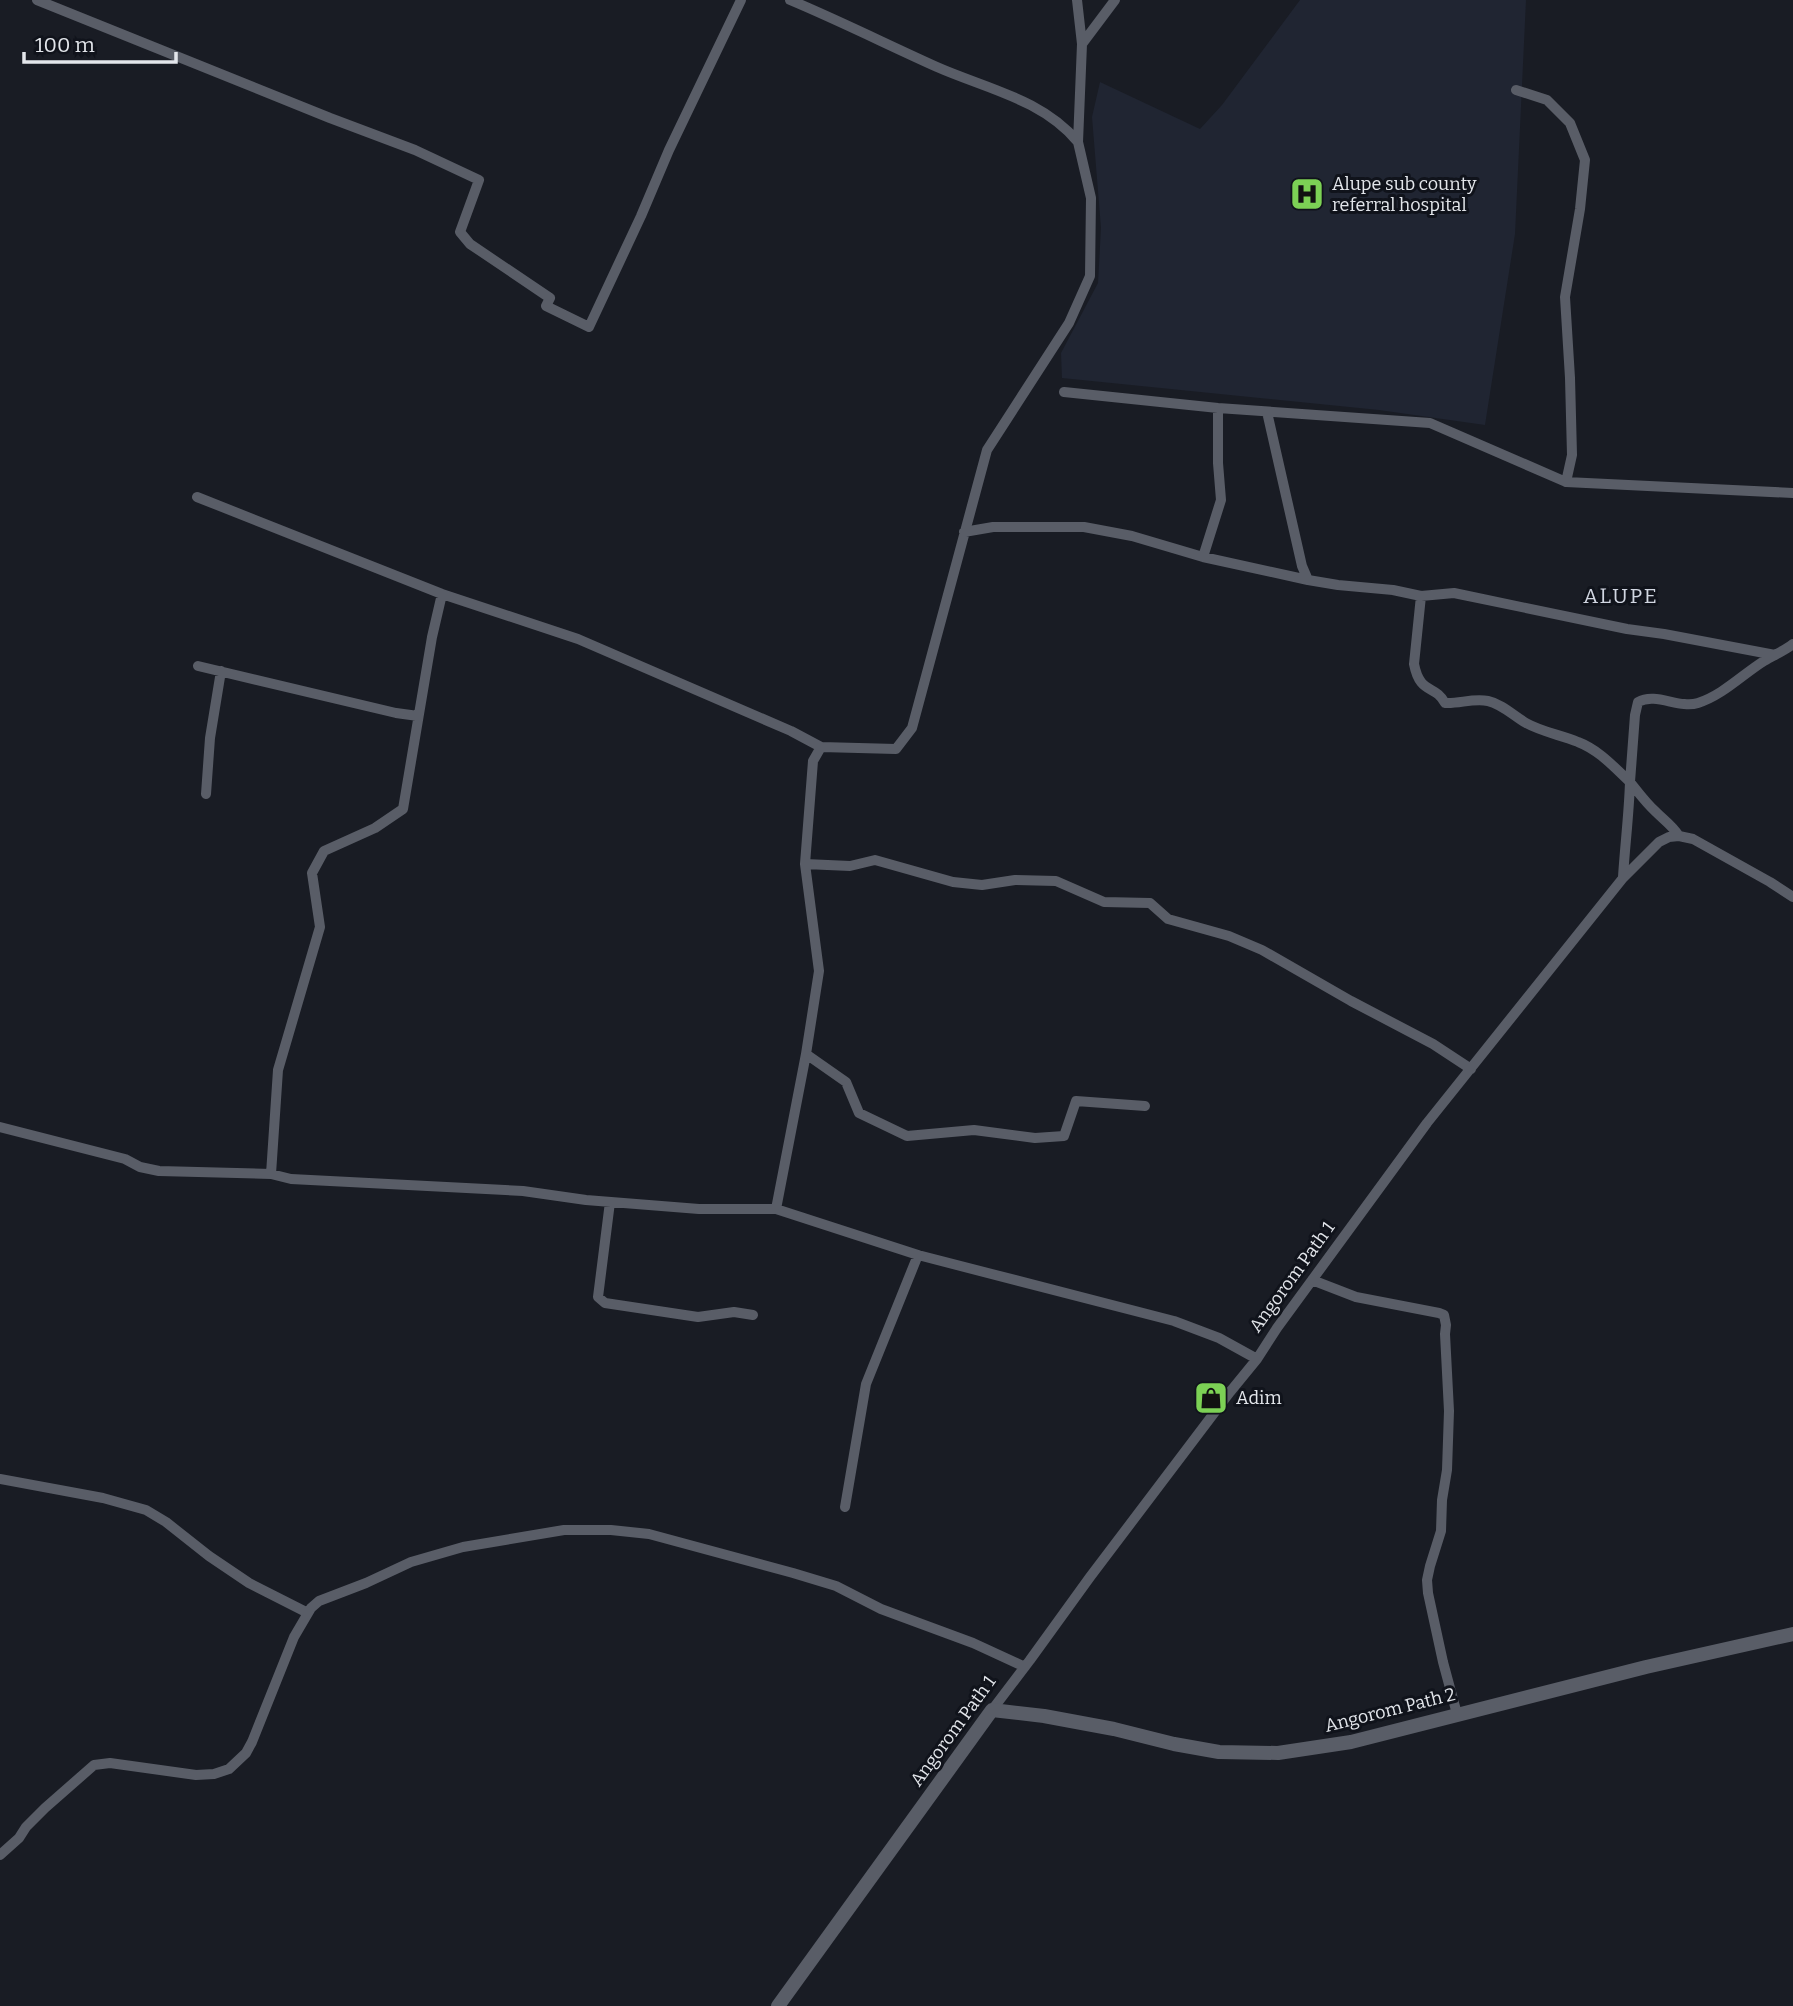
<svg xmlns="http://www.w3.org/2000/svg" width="1793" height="2006" font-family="Bitter,serif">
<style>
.built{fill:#202532}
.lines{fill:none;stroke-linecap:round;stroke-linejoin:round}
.street{stroke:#595d67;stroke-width:10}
.secondary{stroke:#595d67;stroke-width:14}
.labels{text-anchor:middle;stroke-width:6;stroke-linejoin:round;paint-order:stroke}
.poi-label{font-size:18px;fill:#e3e6eb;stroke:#10131b;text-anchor:start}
.street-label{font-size:18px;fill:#e3e6eb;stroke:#10131b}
.quarter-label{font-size:21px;letter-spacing:2px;fill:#d1d6e1;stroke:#10131b}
</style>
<rect width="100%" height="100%" fill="#191c24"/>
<!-- built -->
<path class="built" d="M1300,0H1526L1515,234L1485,425L1379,410L1062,378L1061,353L1098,283L1101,228L1092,117L1100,82L1200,129L1222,105Z"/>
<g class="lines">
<!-- street -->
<path class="street" d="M37,0L330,118L415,150L479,180L460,232L470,244L550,298L546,306L589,327L641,216L669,150L741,0
M790,0C840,21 888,45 937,67C987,89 1042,99 1078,142
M1077,0L1082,44L1078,142L1091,198L1090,276L1069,323L987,450L912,728L896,749L821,747L813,761L805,864L819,971L806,1054L776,1209L918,1255L1174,1321L1219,1338L1257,1359
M1082,44L1115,0
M1516,90L1547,100L1570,123L1585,160L1580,209L1565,297L1570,378L1572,455L1566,482
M1064,392L1218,408L1430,423L1566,482L1793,493
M1267,412L1302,566L1308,580
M197,497L442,594L578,639L791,731L821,747
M964,532L993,527H1084L1132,536L1203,557L1308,580L1338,585L1393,590L1421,596L1414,664C1420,695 1435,684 1445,703C1459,704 1473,698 1488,701C1502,704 1514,716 1526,723C1542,732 1561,735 1578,742C1599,750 1614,767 1630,782C1629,814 1625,845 1623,877
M1203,557L1221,500L1218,463V408
M1421,596L1454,593L1627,629L1664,634L1775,655
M198,666L396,713L418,716
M206,794L210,738L221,671
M1679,836C1672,825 1665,821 1656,812C1646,803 1638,792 1630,782L1635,715L1638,702C1656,692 1679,709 1698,703C1723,695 1743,674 1764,661C1774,655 1784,651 1793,644
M805,864L850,866L875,860L953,882L982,885L1015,880L1056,881L1104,902L1150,903L1168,919L1229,936L1262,950L1351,1001L1433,1044L1471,1069
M806,1054L846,1082L859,1113L907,1136L974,1130L1035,1138L1064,1136L1076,1101L1145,1106
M0,1127L125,1159L140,1167L159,1171L271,1174L291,1179L523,1191L586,1200L699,1209H776
M271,1174L278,1070L320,927L312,873L324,851L375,828L403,809L432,637L442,594
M610,1202L598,1297L605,1303L698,1317L734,1312L753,1315
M1312,1280L1356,1297L1439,1313L1444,1315L1446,1325L1445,1334L1449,1411L1447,1470L1442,1500L1441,1531L1430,1566L1427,1580L1428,1593L1443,1662L1457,1714
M0,1479L103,1498L146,1510L166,1522L209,1556L249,1583L308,1613
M845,1507L866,1384L918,1255
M992,1710L1030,1660L1090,1577L1230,1392L1257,1359L1277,1328L1427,1123L1623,878L1659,842L1669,837L1679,836L1693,839L1770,882L1793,897
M0,1855L19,1838L26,1827L45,1808L94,1765L110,1763L196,1775L214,1774L229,1769L246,1753L252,1742L294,1637L311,1608L319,1601L366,1583L411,1562L463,1547L564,1530H611L649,1534L793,1573L836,1586L881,1609L973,1643L1025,1667"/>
<!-- secondary -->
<path class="secondary" d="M778,2006L992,1710L1044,1716L1114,1729L1174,1744L1219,1752L1278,1753L1351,1742L1646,1667L1793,1634"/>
</g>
<!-- icons -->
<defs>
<symbol id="hospital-square" viewBox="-11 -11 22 22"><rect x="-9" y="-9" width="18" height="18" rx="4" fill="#7cd155" stroke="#10131b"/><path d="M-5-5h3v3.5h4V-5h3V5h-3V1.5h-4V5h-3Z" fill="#111"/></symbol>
<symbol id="shop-square" viewBox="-11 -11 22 22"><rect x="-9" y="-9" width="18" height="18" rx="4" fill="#7cd155" stroke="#10131b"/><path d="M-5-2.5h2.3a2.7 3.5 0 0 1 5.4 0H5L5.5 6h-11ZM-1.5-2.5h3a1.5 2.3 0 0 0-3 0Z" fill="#111"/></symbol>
</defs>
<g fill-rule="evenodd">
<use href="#hospital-square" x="1288" y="175" width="38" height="38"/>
<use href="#shop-square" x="1192" y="1379" width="38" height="38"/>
</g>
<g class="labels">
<!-- poi labels -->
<g class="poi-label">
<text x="1332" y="190">Alupe sub county<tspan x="1332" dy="21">referral hospital</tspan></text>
<text x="1236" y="1404">Adim</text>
</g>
<!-- street labels -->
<g class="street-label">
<text transform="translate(1292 1277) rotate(-54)" y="6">Angorom Path 1</text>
<text transform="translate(1390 1710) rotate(-14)" y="6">Angorom Path 2</text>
<text transform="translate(953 1731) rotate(-54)" y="6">Angorom Path 1</text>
</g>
<!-- quarter labels -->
<g class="quarter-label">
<text x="1621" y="603">ALUPE</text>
</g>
</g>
<!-- scale -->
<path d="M24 52v10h152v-10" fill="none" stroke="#e3e6eb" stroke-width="3.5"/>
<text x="35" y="52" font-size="21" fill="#e3e6eb" stroke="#10131b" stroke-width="5" paint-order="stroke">100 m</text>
</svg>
